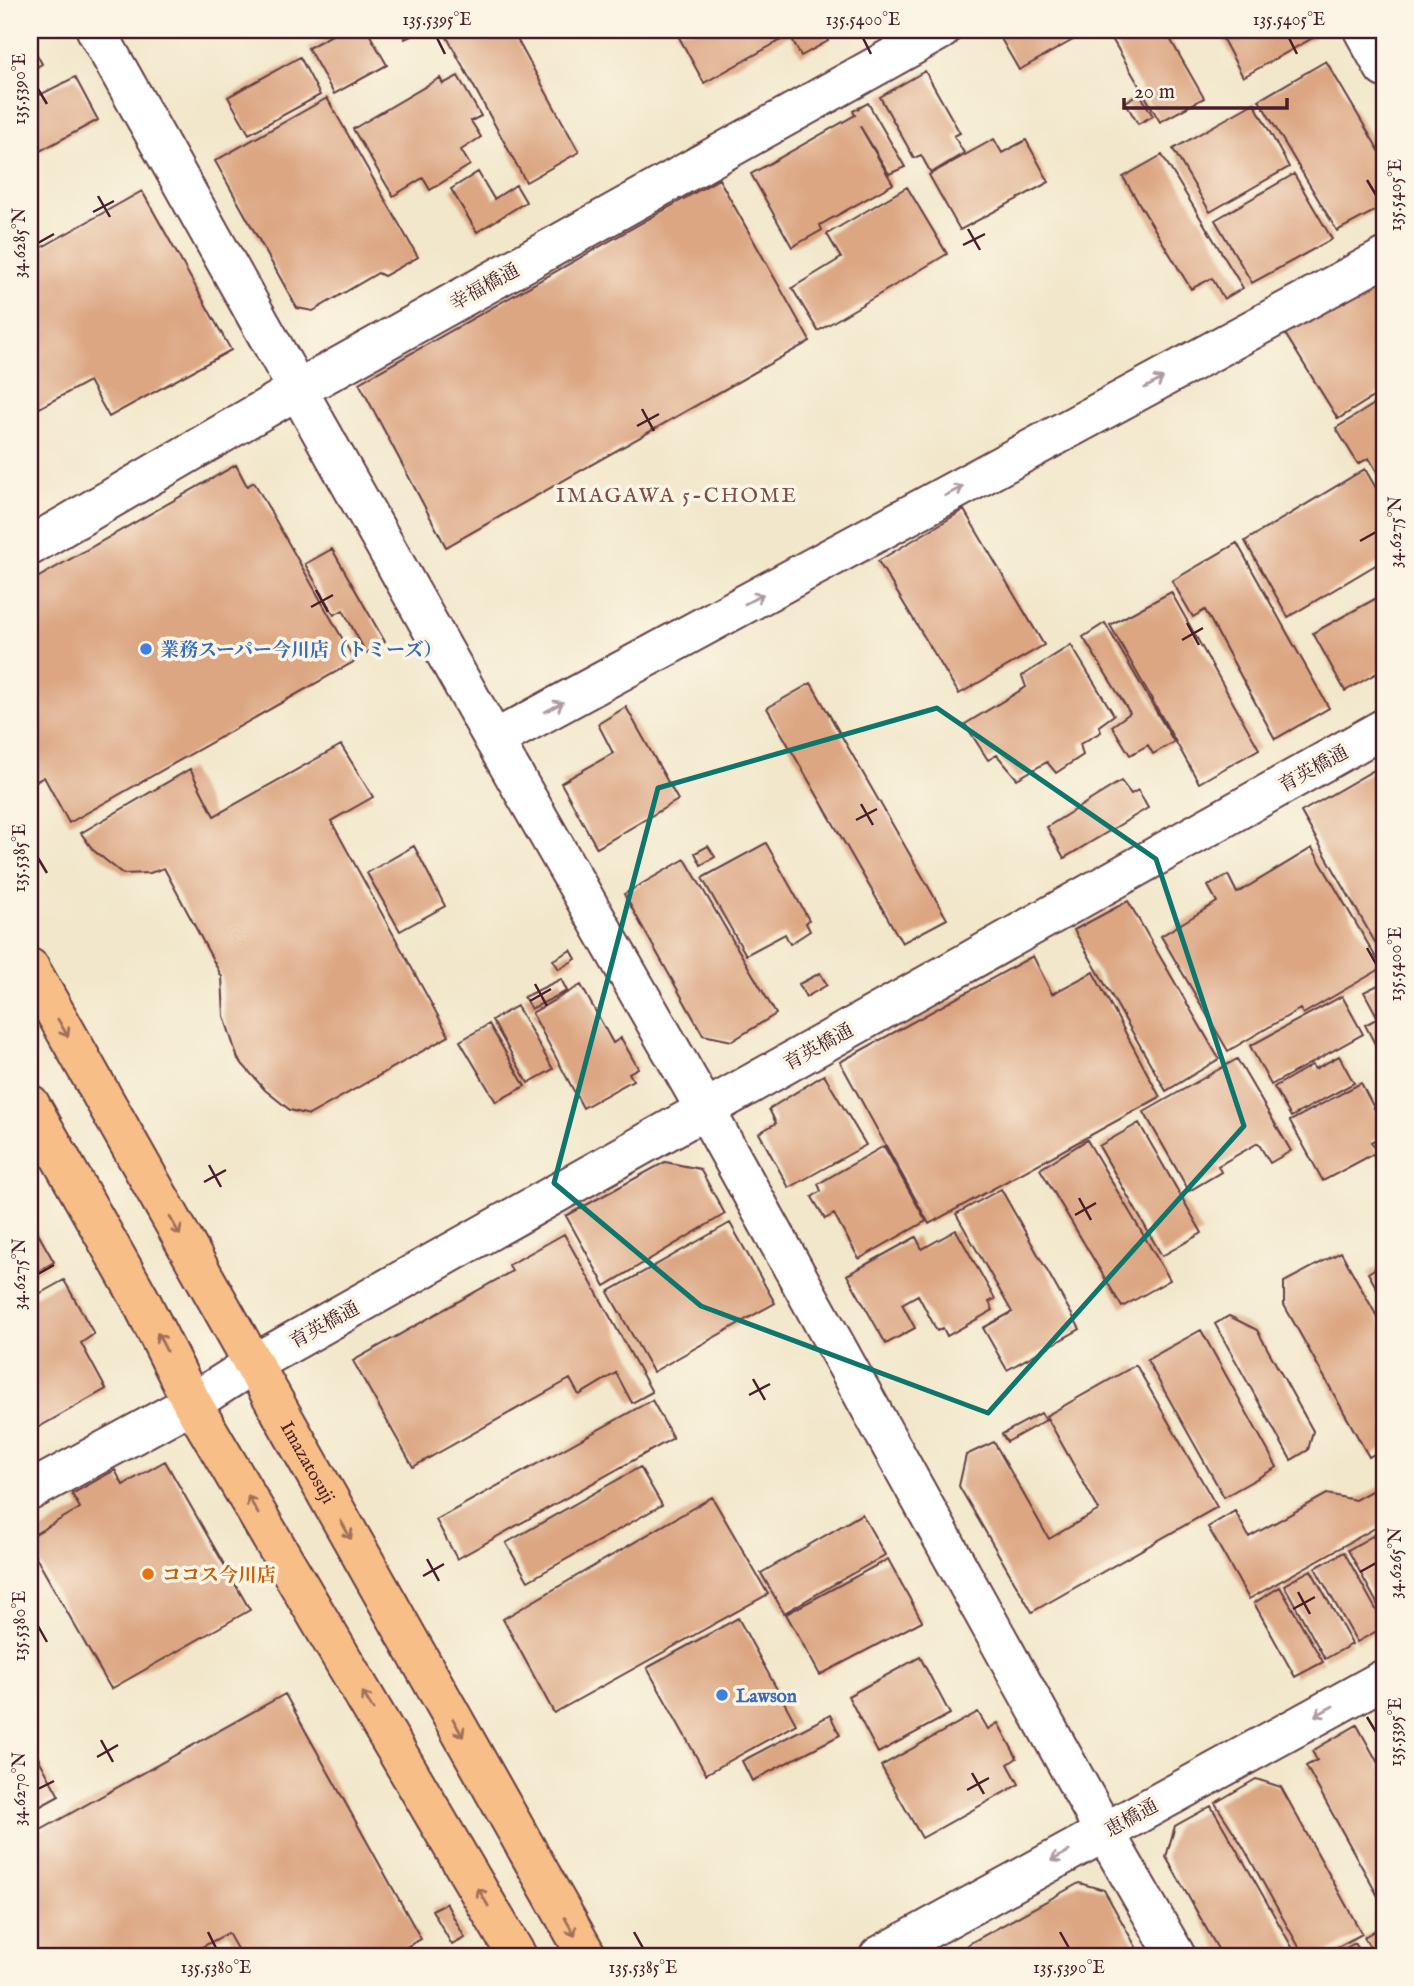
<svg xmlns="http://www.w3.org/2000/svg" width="1414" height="1986" font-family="'IM FELL English','Noto Serif JP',serif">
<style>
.building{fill:#dca682}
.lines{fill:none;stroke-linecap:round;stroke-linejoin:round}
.minor-casing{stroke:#633d43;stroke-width:42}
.tertiary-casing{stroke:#633d43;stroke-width:42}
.primary-casing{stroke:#633d43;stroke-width:42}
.minor{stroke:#fff;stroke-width:38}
.tertiary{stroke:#fff;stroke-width:38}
.primary{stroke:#f7be88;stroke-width:38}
.oneway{stroke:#ae9aa0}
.oneway2{stroke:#a06e5a}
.marked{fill:none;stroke:#0f766e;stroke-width:5;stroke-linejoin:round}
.ticks{fill:none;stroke:#4a1f2b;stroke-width:2.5}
.shop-dot{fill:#3f7fe0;stroke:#fcf5e5;stroke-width:2.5}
.food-dot{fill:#e8710a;stroke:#fcf5e5;stroke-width:2.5}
.labels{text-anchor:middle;stroke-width:7;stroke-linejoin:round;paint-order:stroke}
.street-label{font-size:19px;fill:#4a1f2b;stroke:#fcf5e5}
.shop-label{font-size:19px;font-weight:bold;fill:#366cbe;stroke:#fcf5e5;text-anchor:start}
.food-label{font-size:19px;font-weight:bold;fill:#c56008;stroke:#fcf5e5;text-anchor:start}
.neighbourhood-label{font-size:21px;letter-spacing:2px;fill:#7d4e49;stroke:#fcf5e5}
.neatline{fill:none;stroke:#4a1f2b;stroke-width:2.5}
.ticks-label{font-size:18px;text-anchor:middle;fill:#4a1f2b}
</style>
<rect width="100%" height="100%" fill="#fcf5e5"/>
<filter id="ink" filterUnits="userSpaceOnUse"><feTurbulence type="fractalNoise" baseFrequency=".0143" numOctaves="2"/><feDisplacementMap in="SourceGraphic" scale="14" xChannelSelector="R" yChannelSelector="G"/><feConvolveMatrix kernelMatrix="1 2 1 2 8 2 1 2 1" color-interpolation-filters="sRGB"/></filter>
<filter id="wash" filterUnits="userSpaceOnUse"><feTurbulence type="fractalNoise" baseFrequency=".00686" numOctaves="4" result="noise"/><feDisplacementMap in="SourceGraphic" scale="28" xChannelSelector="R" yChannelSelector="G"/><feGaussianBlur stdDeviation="1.57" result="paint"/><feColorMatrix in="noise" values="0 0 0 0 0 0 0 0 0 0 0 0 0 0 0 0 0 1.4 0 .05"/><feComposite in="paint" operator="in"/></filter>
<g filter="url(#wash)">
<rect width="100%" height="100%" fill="#f2e7cb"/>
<g id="blocks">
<!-- building -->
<path class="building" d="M341,30H367L387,65L334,94L308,48Z
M401,30H424L405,39Z
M443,30H512L579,152L526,182Z
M675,30H822L828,41L801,56L790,35L704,83Z
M996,30H1091L1019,70Z
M1107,30H1165L1204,98L1160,122Z
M1218,30H1313L1316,36L1243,77Z
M30,42L42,64L30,71Z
M300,57L320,95L249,134L228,97Z
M1326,61L1384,159V206L1337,231L1259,100Z
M925,71L960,133L954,136L964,153L931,173L921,155L914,158L880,97Z
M458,76L481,116L471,121L481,137L461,150L470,165L430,190L423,178L393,196L353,129L440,78L443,84Z
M75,77L98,120L40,151L30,132V94L33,92L36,97Z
M1140,94L1153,116L1138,124L1125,102Z
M327,98L418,257L384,276L378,273L313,311L297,308L215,161Z
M868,103L905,167L889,174L860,126L893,184L820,225L822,230L792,247L751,174L855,115L853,111Z
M1254,103L1289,167L1210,212L1173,149Z
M994,139L1002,153L1026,140L1049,182L960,230L929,175Z
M1162,155L1243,288L1224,299L1212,278L1191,289L1123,177Z
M30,165L36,177L30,180Z
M478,172L494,199L516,185L526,202L477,232L451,189Z
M1294,174L1332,239L1252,283L1215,220Z
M719,179L810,341L446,547L359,383Z
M907,187L947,254L818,331L792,288L841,258L827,234Z
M142,191L231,350L109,417L89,381L30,413V254Z
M1384,275V390L1338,419L1284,332Z
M1384,398V484L1369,458L1358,464L1336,428Z
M236,465L247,486L254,482L355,661L69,823L44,777L31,784L30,781V582Z
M1365,469L1384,502V560L1288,617L1245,541Z
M964,510L1044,645L959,694L878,561Z
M1237,543L1329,708L1275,739L1205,610L1193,617L1172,581Z
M332,549L385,642L366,653L343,610L334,615L305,564Z
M1171,592L1259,749L1199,783L1110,625Z
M1384,594V669L1345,691L1313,633Z
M1105,623L1174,742L1153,754L1148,745L1130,755L1112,726L1130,713L1083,637Z
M1071,645L1114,715L1099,726L1101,732L1080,744L1083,755L1056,773L1047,762L1017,779L997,755L988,760L965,724L1026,687L1022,676Z
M811,683L947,919L902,943L767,708Z
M626,707L678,800L597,848L561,783L613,753L598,724Z
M341,745L373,797L331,821L449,1036L309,1115L290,1110L265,1090L238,1059L224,1016L222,977L164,868L150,873L123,874L93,850L81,833L190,769L214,816Z
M1376,769L1384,784V958L1301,812Z
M1121,781L1131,794L1138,790L1148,808L1064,858L1047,827Z
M766,843L809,920L806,923L810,931L790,944L785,934L746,955L702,878Z
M414,846L445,906L400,931L367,873Z
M708,846L715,857L701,865L695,853Z
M1312,848L1382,968L1303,1014L1300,1009L1228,1051L1161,936L1217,902L1208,886L1228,875L1237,893Z
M685,859L776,1014L732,1041L703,1035L624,894Z
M1128,901L1219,1059L1166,1091L1074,930Z
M571,950L576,959L559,969L553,960Z
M1033,956L1052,994L1093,972L1160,1097L929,1224L840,1062Z
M820,973L827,985L806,997L799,984Z
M561,979L567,991L531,1009L524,997Z
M1384,982V1061L1365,1025L1378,1018L1364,992Z
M581,985L613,1043L621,1038L638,1068L629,1073L633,1080L583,1108L532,1013Z
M1342,996L1363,1034L1271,1085L1250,1046Z
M517,1006L553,1069L528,1083L492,1020Z
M489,1024L525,1086L496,1102L460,1041Z
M1339,1056L1354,1083L1291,1117L1274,1087L1312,1065L1315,1069Z
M1237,1059L1291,1151L1270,1163L1258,1143L1218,1166L1221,1172L1189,1191L1144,1112Z
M824,1075L866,1145L789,1188L759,1133L776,1123L769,1109Z
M1361,1083L1384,1127V1135L1371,1142L1377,1152L1323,1181L1290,1121Z
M1139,1123L1202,1233L1162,1256L1099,1146Z
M1087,1140L1170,1280L1122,1307L1040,1169Z
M884,1146L926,1221L859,1259L834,1214L825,1219L812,1197L821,1191L818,1184Z
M665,1162L700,1169L725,1214L605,1286L566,1216Z
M1001,1189L1080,1329L1007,1370L983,1328L1012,1312L956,1214Z
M32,1223L54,1262L30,1276V1225Z
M730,1223L775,1303L653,1372L608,1292Z
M956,1230L995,1299L989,1302L993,1310L947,1336L943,1328L937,1331L918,1295L902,1304L915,1328L886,1344L847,1275L916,1237L922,1249Z
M564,1234L652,1392L632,1403L616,1373L579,1395L570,1379L413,1467L353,1361L512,1271L509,1265Z
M1341,1252L1384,1329V1448L1369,1457L1284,1305V1282Z
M1384,1263V1301L1368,1273Z
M64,1280L94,1334L81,1343L106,1389L32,1431L30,1428V1299Z
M1229,1316L1257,1330L1313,1431L1308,1450L1291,1460L1215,1324Z
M1201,1330L1277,1467L1224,1497L1147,1360Z
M1136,1365L1217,1507L1032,1612L959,1486L966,1455L994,1442L1049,1539L1099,1510L1046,1416Z
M652,1400L673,1438L457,1559L436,1520Z
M1041,1413L1046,1420L1007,1442L1002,1434Z
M165,1461L250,1610L111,1689L30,1547V1537L80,1508L72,1494L115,1470L123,1485Z
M640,1467L662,1505L528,1581L506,1543Z
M1384,1484V1523L1249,1599L1208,1527L1235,1511L1249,1537L1327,1494L1355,1500Z
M712,1497L768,1594L554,1713L503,1619Z
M862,1514L885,1555L784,1613L761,1573Z
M1376,1534L1384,1548V1616L1348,1550Z
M1344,1552L1384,1624V1627L1357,1642L1315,1568Z
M888,1559L922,1621L820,1675L786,1614Z
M1311,1570L1352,1644L1325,1659L1284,1585Z
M1280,1587L1323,1662L1295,1677L1254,1603Z
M738,1618L796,1724L706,1774L647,1668Z
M920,1657L950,1714L878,1753L848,1696Z
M285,1694L421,1939L390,1956H241L228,1933L185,1956H30V1836Z
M978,1712L988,1729L998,1723L1017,1758L1008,1764L1019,1784L922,1838L881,1766Z
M830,1715L840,1735L752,1781L742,1761Z
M1357,1725L1384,1774V1907L1306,1766L1317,1760L1312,1751Z
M30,1743L59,1796L30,1812Z
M1256,1779L1281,1787L1362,1934L1321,1956H1304L1242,1845L1215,1803Z
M1211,1806L1252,1876L1297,1956H1222L1214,1942L1166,1857L1175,1826Z
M1079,1883L1104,1890L1141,1956H973L967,1945Z
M446,1903L465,1938L452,1945L432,1910Z
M1384,1925V1956H1375L1364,1937Z
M1355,1943L1363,1956H1332Z"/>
</g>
</g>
<g filter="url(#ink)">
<use href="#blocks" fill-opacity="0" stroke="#633d43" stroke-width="2"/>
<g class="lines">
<defs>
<path id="minor" d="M494,740L1384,258
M879,1956L1384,1679"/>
<path id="tertiary" d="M96,30L494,740L705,1109L1104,1831L1176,1956
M1363,30L1384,68
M30,546L297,390L941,30
M30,1491L192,1403L253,1364L324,1324L1384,728"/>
<g id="primary">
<path id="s1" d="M30,968L587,1956"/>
<path d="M30,1104L140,1299L192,1403L517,1956"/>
</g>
</defs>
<!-- minor casing -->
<use href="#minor" class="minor-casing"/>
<!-- tertiary casing -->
<use href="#tertiary" class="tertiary-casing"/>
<!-- primary casing -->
<use href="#primary" class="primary-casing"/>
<!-- minor -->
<use href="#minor" class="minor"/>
<!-- tertiary -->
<use href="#tertiary" class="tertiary"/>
<!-- primary -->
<use href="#primary" class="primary"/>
</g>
<!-- one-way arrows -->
<defs><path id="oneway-shaft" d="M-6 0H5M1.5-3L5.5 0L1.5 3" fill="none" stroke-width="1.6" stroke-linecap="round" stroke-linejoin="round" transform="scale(1.75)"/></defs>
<g class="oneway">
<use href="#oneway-shaft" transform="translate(1154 383) rotate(-28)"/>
<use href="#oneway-shaft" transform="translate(954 491) rotate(-28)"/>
<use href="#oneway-shaft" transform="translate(754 599) rotate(-28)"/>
<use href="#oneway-shaft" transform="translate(554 707) rotate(-28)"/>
<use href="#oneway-shaft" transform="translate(1324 1711) rotate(151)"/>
<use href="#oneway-shaft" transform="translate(1060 1856) rotate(151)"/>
</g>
<g class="oneway2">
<use href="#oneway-shaft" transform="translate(63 1028) rotate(60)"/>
<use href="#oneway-shaft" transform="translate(175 1226) rotate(61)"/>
<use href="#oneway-shaft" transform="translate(162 1342) rotate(-117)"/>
<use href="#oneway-shaft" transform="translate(253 1505) rotate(-120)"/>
<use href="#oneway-shaft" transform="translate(346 1530) rotate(61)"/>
<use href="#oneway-shaft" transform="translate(368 1701) rotate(-121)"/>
<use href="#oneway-shaft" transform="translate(458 1728) rotate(61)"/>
<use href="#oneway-shaft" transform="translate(483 1897) rotate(-120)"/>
<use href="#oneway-shaft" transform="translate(570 1927) rotate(61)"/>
</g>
</g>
<!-- marked area -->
<path class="marked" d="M937,708L1156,859L1244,1126L988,1413L701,1306L554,1183L658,788Z"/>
<!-- ticks -->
<path class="ticks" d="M437,38L445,54M863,38L871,54M1289,38L1297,54M38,89L47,104M1367,180L1376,195M98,196L110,217M93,212L114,201M968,229L980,250M38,243L54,234M963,245L985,234M642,409L654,431M637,426L659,414M1360,541L1376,532M316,590L328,612M311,607L333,595M1187,623L1199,645M1182,640L1203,628M861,804L873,825M856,820L877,809M38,858L47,873M1367,948L1376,964M535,984L547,1006M530,1001L551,989M209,1165L221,1187M204,1182L226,1170M1079,1198L1091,1220M1075,1215L1096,1203M38,1274L54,1265M753,1379L765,1400M749,1395L770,1384M427,1559L439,1581M1360,1572L1376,1563M423,1576L444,1564M1298,1592L1310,1614M1293,1609L1315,1597M38,1626L47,1642M1367,1717L1376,1732M101,1740L113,1762M97,1757L118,1745M972,1773L984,1794M38,1789L54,1781M967,1790L989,1778M208,1932L216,1948M634,1932L643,1948M1060,1932L1069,1948"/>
<!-- markers -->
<g class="shop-dot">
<circle cx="146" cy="649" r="7"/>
<circle cx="722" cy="1695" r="7"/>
</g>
<circle class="food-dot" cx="148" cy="1574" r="7"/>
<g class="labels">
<!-- street labels -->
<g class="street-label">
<text transform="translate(484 286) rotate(-29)" y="7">幸福橋通</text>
<text transform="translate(1313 768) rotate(-29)" y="7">育英橋通</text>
<text transform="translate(818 1046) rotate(-29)" y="7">育英橋通</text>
<text transform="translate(324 1324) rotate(-29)" y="7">育英橋通</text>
<text dy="7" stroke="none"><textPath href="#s1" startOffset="567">Imazatosuji</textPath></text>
<text transform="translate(1131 1817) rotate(-29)" y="7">恵橋通</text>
</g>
<!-- shop labels -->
<g class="shop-label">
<text x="160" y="656">業務スーパー今川店（トミーズ）</text>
<text x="736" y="1702">Lawson</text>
</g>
<!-- food labels -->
<g class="food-label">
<text x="162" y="1581">ココス今川店</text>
</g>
<!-- neighbourhood labels -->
<g class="neighbourhood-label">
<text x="677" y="502">IMAGAWA 5-CHOME</text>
</g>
</g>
<!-- margin -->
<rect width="1414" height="1986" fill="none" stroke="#fcf5e5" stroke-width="77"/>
<!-- scale -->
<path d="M1124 98v10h163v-10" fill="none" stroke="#4a1f2b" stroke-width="3.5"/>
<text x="1134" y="98" font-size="21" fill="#4a1f2b" stroke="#fcf5e5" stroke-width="5" paint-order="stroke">20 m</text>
<rect x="38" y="38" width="1338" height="1910" class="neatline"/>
<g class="ticks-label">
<text x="437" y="25">135.5395°E</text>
<text x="863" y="25">135.5400°E</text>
<text x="1289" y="25">135.5405°E</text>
<text transform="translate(19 89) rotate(-90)" y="6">135.5390°E</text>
<text transform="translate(1395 195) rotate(-90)" y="6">135.5405°E</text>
<text transform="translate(19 243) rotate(-90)" y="6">34.6285°N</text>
<text transform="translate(1395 532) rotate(-90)" y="6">34.6275°N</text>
<text transform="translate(19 858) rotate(-90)" y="6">135.5385°E</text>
<text transform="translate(1395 964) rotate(-90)" y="6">135.5400°E</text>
<text transform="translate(19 1274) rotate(-90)" y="6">34.6275°N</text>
<text transform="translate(1395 1563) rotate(-90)" y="6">34.6265°N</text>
<text transform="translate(19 1626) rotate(-90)" y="6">135.5380°E</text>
<text transform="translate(1395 1732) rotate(-90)" y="6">135.5395°E</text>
<text transform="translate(19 1789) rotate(-90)" y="6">34.6270°N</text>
<text x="216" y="1973">135.5380°E</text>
<text x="643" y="1973">135.5385°E</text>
<text x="1069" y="1973">135.5390°E</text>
</g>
</svg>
